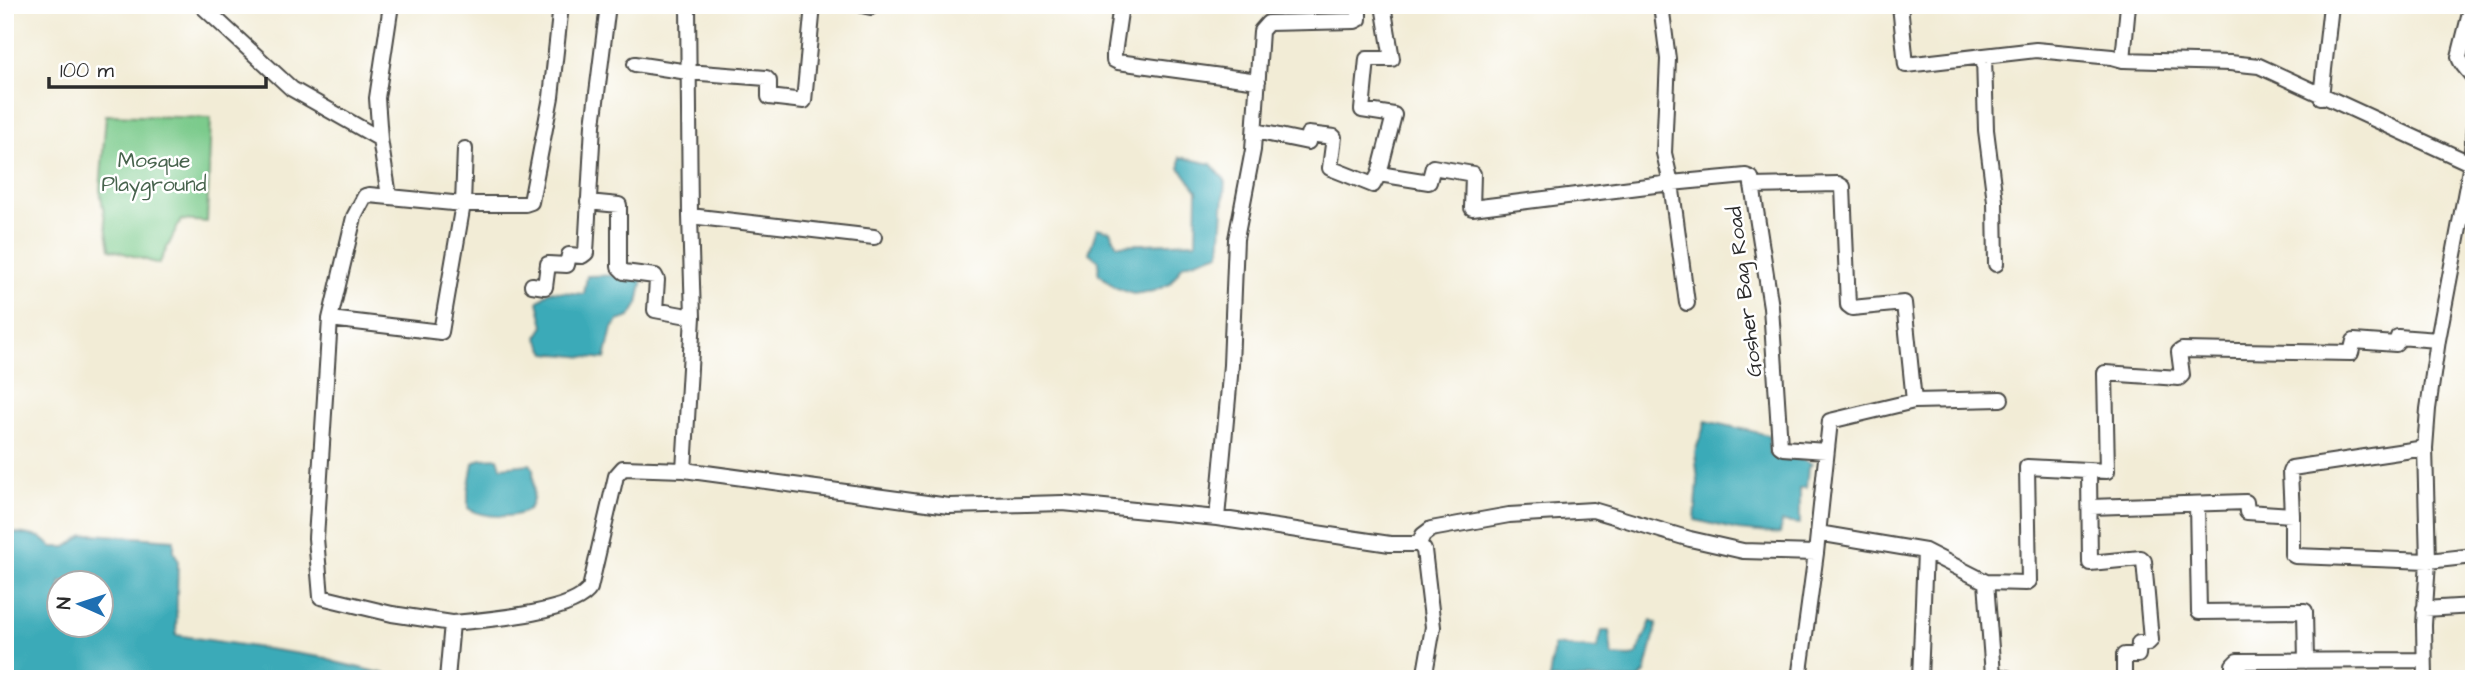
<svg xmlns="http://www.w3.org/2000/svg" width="2479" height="684" font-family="'Architects Daughter',sans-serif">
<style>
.green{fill:#7bcb8c;stroke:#537b5c;stroke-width:2}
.water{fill:#3aaab8;stroke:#326a72;stroke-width:2;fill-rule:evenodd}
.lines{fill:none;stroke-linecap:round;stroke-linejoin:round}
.street-casing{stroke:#494845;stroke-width:18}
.street{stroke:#fff;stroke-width:14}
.labels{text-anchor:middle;stroke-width:5;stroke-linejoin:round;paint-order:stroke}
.park-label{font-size:21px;fill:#47634d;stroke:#fff}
.street-label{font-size:21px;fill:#2b2b2b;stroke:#fff}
</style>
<rect width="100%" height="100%" fill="#fff"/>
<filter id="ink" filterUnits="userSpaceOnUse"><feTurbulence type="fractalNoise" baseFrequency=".0143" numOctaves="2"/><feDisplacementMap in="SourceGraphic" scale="14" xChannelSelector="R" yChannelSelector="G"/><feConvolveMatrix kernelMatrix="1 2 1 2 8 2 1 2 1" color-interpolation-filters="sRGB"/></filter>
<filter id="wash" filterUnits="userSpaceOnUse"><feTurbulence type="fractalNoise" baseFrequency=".00686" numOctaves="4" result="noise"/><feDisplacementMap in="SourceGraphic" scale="28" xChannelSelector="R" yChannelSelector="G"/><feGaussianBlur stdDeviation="1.57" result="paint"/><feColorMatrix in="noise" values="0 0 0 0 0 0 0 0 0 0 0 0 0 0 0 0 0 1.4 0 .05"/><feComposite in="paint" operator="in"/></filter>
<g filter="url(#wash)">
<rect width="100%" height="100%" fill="#f2ecd6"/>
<!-- green -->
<path class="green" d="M106,115L211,118L207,222L181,220L159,264L110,249L100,190Z"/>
<!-- water -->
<path class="water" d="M1180,157L1211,164L1225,180L1220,253L1183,265L1170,284L1154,291L1133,294L1114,287L1098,273L1099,261L1089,253L1097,228L1110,231L1117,245L1196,242L1197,191L1180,168Z
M626,275L643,278L638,304L630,317L618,321L612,328L605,359L546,353L537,337L544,326L538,302L549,291L584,294L587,276Z
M1706,421L1769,435V454L1803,460L1812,464L1808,468L1806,488H1800V524L1782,522L1780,534L1738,530L1695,520L1698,481L1695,452Z
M498,458L501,467L530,464L533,468C533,478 536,498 530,507C521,520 480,518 468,508V490L473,463L481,459Z
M5,528L12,532L40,537L52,547H66L84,535L92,534L174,540V552L178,560L176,635L327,658L335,662L406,679H5ZM102,582V624H60V582Z
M1651,621L1657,624L1645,673L1639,679H1549L1554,645L1597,649L1602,631H1609L1612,656L1630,657L1637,654Z"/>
</g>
<g filter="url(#ink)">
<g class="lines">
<defs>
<path id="street" d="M201,5L292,89L380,139
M688,5L690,216L693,317L684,470L949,506L1063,503L1217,518L1390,544H1419L1423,535L1431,529L1509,515L1593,510L1690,539L1743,551L1816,553L1830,421L1914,401L2001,399
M862,5L871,7
M1121,5L1114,54V60L1118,62L1258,81
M1661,5L1668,59L1664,153L1671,183L1746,176L1751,178L1771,307L1780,446L1783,448L1826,451
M1900,5L1906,65L2036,50L2112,57L2123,60L2230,63L2259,66L2474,165
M2472,5L2459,57C2461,66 2470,71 2474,79
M1984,56L1986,130L1995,201L1996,264
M2123,60L2128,5
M635,64L688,72L766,78L769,81V97L804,101L813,5
M2321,97L2331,5
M1255,131L1308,142V134L1334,137L1330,168L1373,185L1379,174L1429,182L1433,167L1473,174L1472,208L1671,183L1687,303
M1379,174L1394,115L1362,110L1367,59H1392L1383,5
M1752,186L1838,184L1843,187L1848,305L1852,308L1904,303L1914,401
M389,196L380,139L377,98L391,5
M588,202L619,205V267L624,272L655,276L657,280L655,310L693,317
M690,216L874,237
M532,285L545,287L548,264L567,265L569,255L582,256L586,253L593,125L608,5
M330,319L441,332L463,204H525L531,202L551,97L561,5
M2089,471L2090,563L2141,558L2144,561L2151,640L2148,643H2139L2138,655H2124V679
M2197,504L2199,612L2305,611L2306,661
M2090,507L2246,502L2247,512L2292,515V554L2295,556L2428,561L2474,556
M2292,515L2290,472L2292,468L2425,448
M1217,518L1231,365L1236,239L1253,150L1261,31L1268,23L1355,21L1359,19V5
M1818,533L1925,551L1986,582L1993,675L2011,679
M1419,544L1424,550L1433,627L1424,679
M1986,582L2026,583L2029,581L2027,467L2107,471L2105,373L2179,378L2182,375L2179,352L2182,350L2351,353L2354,341L2396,344L2398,337L2438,340
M2424,609L2474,606
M452,623C482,620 574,614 590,588L616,476L623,468L684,470
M447,679L452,623L392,614L321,597L316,538L330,319L354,217L365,196L369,195L463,204L465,149
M1799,679L1816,553
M1920,679L1925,551
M2233,679V665L2237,661L2424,660
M2425,679L2424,625L2428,561L2425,448L2428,409L2438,340L2471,164L2474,126"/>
</defs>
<!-- street casing -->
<use href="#street" class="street-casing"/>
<!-- street -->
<use href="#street" class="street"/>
</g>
</g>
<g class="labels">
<!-- park labels -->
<g class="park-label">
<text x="154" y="167">Mosque<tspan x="154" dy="24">Playground</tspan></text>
</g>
<!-- street labels -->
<g class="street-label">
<text transform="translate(1744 292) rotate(-97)" y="7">Gosher Bag Road</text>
</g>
</g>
<!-- margin -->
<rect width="2479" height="684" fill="none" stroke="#fff" stroke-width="28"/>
<!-- north arrow -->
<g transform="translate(80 604) rotate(273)"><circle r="33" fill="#ffffff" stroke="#aaaaaa" stroke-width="2"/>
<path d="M0-5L12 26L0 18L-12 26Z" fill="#1f6fb2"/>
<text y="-10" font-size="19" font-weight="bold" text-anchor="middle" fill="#2b2b2b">N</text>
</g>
<!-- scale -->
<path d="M49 77v10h217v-10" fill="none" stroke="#2b2b2b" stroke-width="3.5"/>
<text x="60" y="77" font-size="21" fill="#2b2b2b" stroke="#ffffff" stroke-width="5" paint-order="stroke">100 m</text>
</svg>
